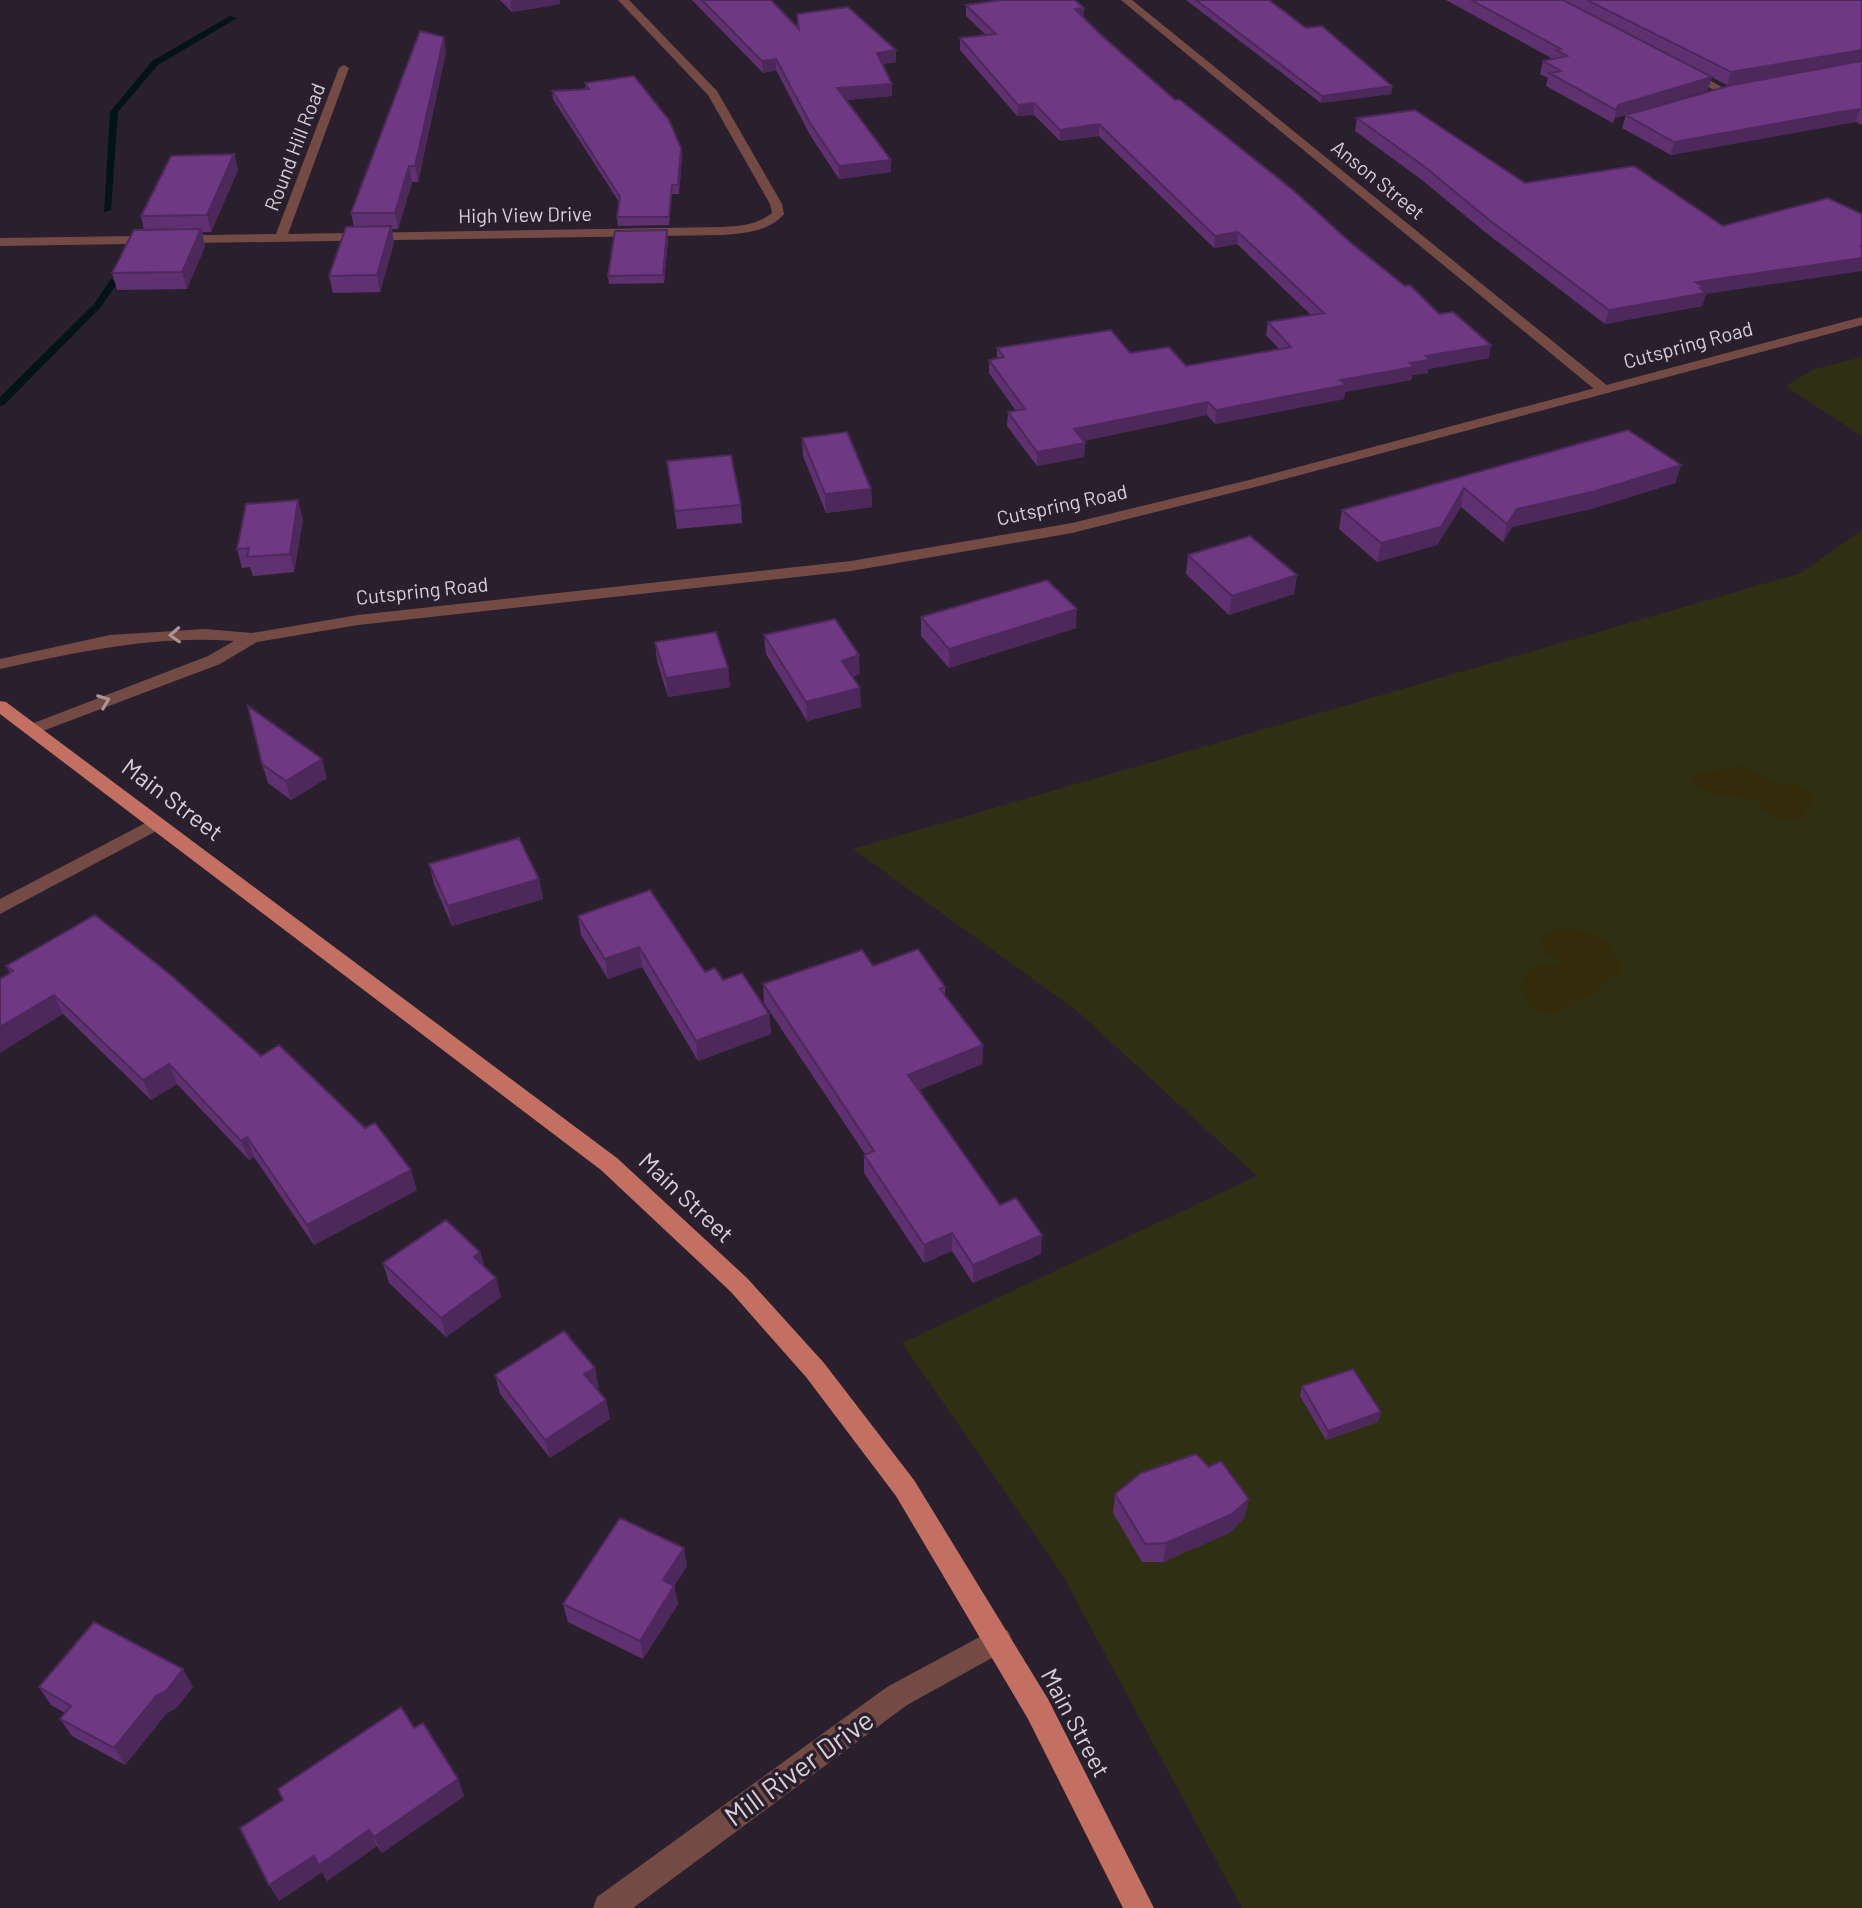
<svg xmlns="http://www.w3.org/2000/svg" width="1862" height="1908" font-family="Barlow,sans-serif">
<style>
.green{fill:#2f3013}
.sand{fill:#332b0a}
.lines{fill:none;stroke-linecap:round;stroke-linejoin:round}
.stream{fill:#021415;fill-rule:evenodd}
.minor{fill:#744b44;fill-rule:evenodd}
.tertiary{fill:#744b44;fill-rule:evenodd}
.primary{fill:#c37062;fill-rule:evenodd}
.wall{fill:#5f3170}
.shaded-wall{fill:#4d285b}
.building{fill:#6e3982;stroke:#4d285b;stroke-width:2}
.oneway{stroke:#aa9496}
.labels{text-anchor:middle;stroke-width:7;stroke-linejoin:round;paint-order:stroke}
.far-street-label{font-size:20px;fill:#d7d0d9;stroke:#2a202d}
.street-label{font-size:24px;fill:#d7d0d9;stroke:#2a202d}
.near-street-label{font-size:28px;fill:#d7d0d9;stroke:#2a202d}
</style>
<rect width="100%" height="100%" fill="#2a202d"/>
<!-- green -->
<path class="green" d="M1862,357V436L1785,386L1815,369Z
M1862,530V1908H1242L1062,1574L902,1343L1257,1176L1076,1010L853,849L1801,573Z"/>
<!-- sand -->
<path class="sand" d="M1743,766L1781,784L1800,785L1815,798L1801,818L1781,819L1762,811L1759,802C1734,790 1715,805 1693,783V775Z
M1573,929C1596,933 1620,945 1621,972L1603,982L1594,995C1588,997 1580,997 1575,1000C1569,1003 1566,1009 1560,1012C1538,1019 1523,1002 1521,982L1528,972L1543,964L1550,966L1559,963L1557,957L1547,955L1539,940L1554,930Z"/>
<g class="lines">
<!-- stream -->
<path class="stream" d="M230,16L237,18L158,65L118,112L111,210L104,212L110,112L152,61Z
M111,279L119,281L100,308L4,405L0,406V397L94,304Z"/>
<!-- minor -->
<path class="minor" d="M618,0H629L717,91L782,204L784,214C768,232 745,233 723,235L0,246V238L276,234L339,68L344,65L349,68L288,234L723,227C741,226 757,225 772,213L770,204L708,95Z
M1121,0H1132L1609,387V393H1599Z
M1683,70H1691L1731,92L1722,94L1683,74Z
M157,817L166,823L164,827L0,914V899Z
M998,1627L1008,1631L1012,1640L1008,1649L907,1705L633,1908H593L597,1897L887,1687Z"/>
<!-- tertiary -->
<path class="tertiary" d="M1862,317V325L1259,486L1072,533L851,571L358,625L257,642L220,664L32,735L23,730L26,726L208,656L234,641C154,635 78,652 0,669V659L110,635L205,629L252,633L358,615L851,561L1072,523L1249,480Z"/>
<!-- primary -->
<path class="primary" d="M0,701L6,702L617,1158L747,1278L824,1363L914,1480L1048,1699L1154,1908H1123L1028,1719L896,1496L806,1377L731,1292L601,1170L0,714Z"/>
</g>
<!-- wall -->
<path class="wall" d="M500,0H560V4L512,12Z
M692,0H771L797,28V14L896,62L882,64L892,84V96L846,100L891,172L839,179L810,135L776,70L763,73Z
M991,0H1075L1084,18L1175,100L1439,314L1489,358L1428,369V373L1412,375L1411,380L1345,392L1344,399L1215,424L1207,415L1083,441L1085,443L1084,457L1037,466L1007,426L1008,412L1016,411L989,373V360L997,358V348L1130,353L1186,366L1279,349L1266,335L1268,322L1311,315L1237,244L1214,248L1099,136L1060,141L1034,115L1017,116L960,50V38L986,35L966,16V5L993,1Z
M1186,0H1269L1306,28L1392,86L1391,94L1321,103Z
M1446,0H1862V125L1856,122L1842,124L1671,155L1622,128L1626,115L1784,75L1727,85L1684,63L1708,90L1615,118L1613,123L1546,86L1548,78L1540,74L1543,61L1553,59Z
M446,52L418,182H412L398,229H392L394,243L380,292L333,293L329,276L354,227L351,213Z
M585,83L681,148L682,156L679,194H672L669,225L618,226L617,217L619,202L553,99L552,91L586,89Z
M1357,118L1525,183L1706,294L1702,306L1605,324L1485,232L1422,180L1355,131Z
M234,154L238,170L211,232H202L205,246L187,289L117,290L112,273L144,230L141,216Z
M668,239L664,283L609,284L608,276Z
M1628,430L1681,465L1675,483L1591,509L1512,527L1503,542L1461,507L1437,545L1377,562L1339,529L1342,510Z
M802,438L871,489L872,507L826,513L803,456Z
M667,461L741,505L742,523L677,529Z
M303,519L294,572L253,576L250,567L242,568L237,549Z
M1188,555L1297,575L1294,594L1229,615L1186,574Z
M921,617L1076,628L949,668L921,636Z
M764,635L860,674L853,677L861,707L807,721L766,654Z
M655,642L728,668L730,687L668,697L657,661Z
M262,764L327,778L291,800L268,783Z
M429,864L539,879L543,899L452,926L434,884Z
M578,916L723,980L769,1014L771,1034L698,1061L642,967L608,979L581,935Z
M6,966L261,1056L417,1190L314,1245L254,1157L249,1160L177,1084L151,1100L63,1014L10,973Z
M873,966L945,987V996L983,1045L982,1064L919,1090L1000,1205L1041,1254L973,1283L952,1251L924,1263L864,1173V1155L865,1154L764,1003L763,984Z
M480,1252L484,1266L501,1297L446,1337L389,1283L383,1263Z
M495,1375L599,1387L596,1388L606,1400L610,1419L550,1458L500,1394Z
M1302,1386L1381,1412L1378,1422L1326,1440L1300,1396Z
M1115,1494L1245,1517L1229,1533L1163,1562H1142L1113,1513Z
M687,1566L674,1586L678,1604L643,1659L568,1622L563,1604Z
M39,1687H193L176,1708L166,1714L125,1765L72,1736L60,1719L65,1713L51,1705Z
M414,1728L458,1779L464,1796L382,1853L377,1846L327,1881L322,1872L279,1901Z"/>
<!-- shaded-wall -->
<path class="shaded-wall" d="M516,0H560V4L512,12L510,1Z
M1084,8V19L1075,9Z
M444,37L446,52L418,182L415,166Z
M896,50V62L877,64V53Z
M1862,50V62L1727,85L1731,72Z
M776,59V70L763,73L762,61Z
M1712,77L1708,90L1615,118L1613,123L1618,105Z
M892,84V96L838,100L837,88Z
M1392,86L1391,94L1321,103L1322,96Z
M1034,103V115L1017,116L1018,105Z
M1860,108L1856,122L1671,155L1674,142Z
M1099,124V136L1060,141V130Z
M681,148L682,156L679,194L678,185Z
M234,154L238,170L211,232L207,215Z
M891,160V172L839,179V166Z
M409,166L412,182L398,229L395,213Z
M672,185V194L669,225V217Z
M391,226L394,243L380,292L377,275Z
M201,229L205,246L187,289L182,272Z
M667,230L668,239L664,283L663,275Z
M1238,232L1237,244L1214,248L1215,236Z
M1862,258V271L1706,294L1702,306L1605,324L1609,310L1696,282Z
M1491,345L1489,358L1428,369V373L1412,375L1411,380L1345,392L1344,399L1215,424L1216,410L1340,380L1426,356Z
M1208,402L1207,415L1073,443L1074,429Z
M1085,443L1084,457L1037,466V452Z
M1681,465L1675,483L1591,509L1512,527L1503,542L1507,524L1517,509Z
M1464,488L1461,507L1437,545L1377,562L1381,543Z
M871,489L872,507L826,513L825,494Z
M298,500L303,519L294,572L290,554Z
M1297,575L1294,594L1229,615L1232,596Z
M1077,609L1076,628L949,668V649Z
M859,655L860,674L843,680L842,661Z
M728,668L730,687L668,697L666,678Z
M860,688L861,707L807,721L806,702Z
M322,759L327,778L291,800L286,781Z
M539,879L543,899L452,926L448,906Z
M639,947L642,967L608,979L605,959Z
M54,995L63,1014L0,1053V1027Z
M769,1014L771,1034L698,1061L696,1041Z
M983,1045L982,1064L909,1094L908,1075Z
M169,1064L177,1084L151,1100L143,1080Z
M247,1137L254,1157L249,1160L241,1141Z
M411,1170L417,1190L314,1245L307,1225Z
M952,1233V1251L924,1263V1245Z
M1042,1235L1041,1254L973,1283V1265Z
M480,1252L485,1272L474,1257Z
M496,1278L501,1297L446,1337L441,1318Z
M595,1368L599,1387L588,1393L584,1374Z
M606,1400L610,1419L550,1458L545,1440Z
M1381,1412L1378,1422L1326,1440L1328,1431Z
M1249,1499L1245,1517L1229,1533L1163,1562L1166,1543Z
M684,1548L687,1566L667,1598L663,1580Z
M674,1586L678,1604L643,1659L640,1641Z
M183,1669L193,1687L176,1708L166,1714L125,1765L114,1748L156,1696Z
M458,1779L464,1796L382,1853L374,1837Z
M369,1830L377,1846L327,1881L322,1872L279,1901L269,1885L314,1856Z"/>
<!-- building -->
<path class="building" d="M702,0H771L799,29L797,14L848,7L896,50L877,53L892,84L837,88L891,160L839,166L810,123L776,59L762,61Z
M1002,0H1075L1084,8L1075,9L1100,34L1175,100L1179,99L1293,190L1350,242L1405,286L1410,285L1439,314L1453,312L1491,345L1426,356L1430,360L1410,363L1414,367L1340,380L1346,385L1216,410L1208,402L1074,429L1085,443L1037,452L1008,412L1025,409L989,360L1004,357L997,348L1111,330L1130,353L1169,347L1186,366L1291,347L1268,322L1324,313L1238,232L1215,236L1099,124L1060,130L1034,103L1018,105L960,38L996,34L966,5Z
M1196,0H1269L1306,28L1322,26L1392,86L1322,96Z
M1471,0H1563L1712,77L1618,105L1616,110L1549,73L1561,71L1543,61L1567,56L1556,50L1561,49Z
M1587,0H1862V50L1731,72Z
M420,31L444,37L415,166H409L395,213H351Z
M1862,61V109L1846,111L1674,142L1626,115L1732,85Z
M634,76L669,120L681,148L678,185H672L669,217H617L620,197L552,91L589,89L585,83Z
M1415,110L1525,183L1634,166L1723,226L1828,198L1862,214V245L1861,246H1862V258L1696,282L1704,287L1700,288L1706,293L1609,310L1488,219L1425,167L1357,118Z
M234,154L207,215L141,216L171,156Z
M391,226L377,275L329,276L346,227Z
M201,229L182,272L112,273L134,230Z
M667,230L663,275L608,276L615,231Z
M1628,430L1681,465L1596,491L1517,509L1507,524L1464,488L1441,527L1381,543L1342,510Z
M847,432L871,489L825,494L802,438Z
M731,455L741,505L675,511L667,461Z
M298,500L290,554L247,557L249,548L237,549L246,504Z
M1250,536L1297,575L1232,596L1188,555Z
M1047,580L1077,609L949,649L921,617Z
M835,619L859,655L842,661L860,688L806,702L764,635Z
M716,632L728,668L666,678L655,642Z
M248,706L322,759L286,781L262,764Z
M519,838L539,879L448,906L429,864Z
M650,890L705,972L715,968L723,980L742,973L769,1014L696,1041L639,947L605,959L578,916Z
M95,915L172,976L261,1056L279,1045L365,1128L375,1123L411,1170L307,1225L247,1137L241,1141L169,1064L143,1080L54,995L0,1027V979L13,971L6,966Z
M918,949L945,987L940,989L983,1045L908,1075L1000,1205L1016,1198L1042,1235L973,1265L952,1233L924,1245L864,1155L874,1151L763,984L862,950L873,966Z
M446,1220L480,1252L474,1257L496,1278L441,1318L383,1263Z
M564,1331L595,1368L584,1374L606,1400L545,1440L495,1375Z
M1353,1369L1381,1412L1328,1431L1302,1386Z
M1196,1454L1209,1467L1221,1461L1249,1499L1232,1514L1166,1543L1145,1544L1115,1494L1141,1473Z
M620,1518L684,1548L663,1580L674,1586L640,1641L563,1604Z
M94,1622L183,1669L166,1691L156,1696L114,1748L60,1719L71,1706L39,1687Z
M401,1707L414,1728L423,1723L458,1779L374,1837L369,1830L319,1865L314,1856L269,1885L240,1828L283,1800L278,1789Z"/>
<!-- one-way arrows -->
<defs><path id="oneway-chevron" d="M-2-3.5L2.5 0L-2 3.5" fill="none" stroke-width="1.6" stroke-linecap="round" stroke-linejoin="round" transform="scale(2)"/></defs>
<g class="oneway">
<use href="#oneway-chevron" transform="translate(175 635) rotate(177)"/>
<use href="#oneway-chevron" transform="translate(104 701) rotate(-21)"/>
</g>
<g class="labels">
<!-- far-street labels -->
<g class="far-street-label">
<text transform="translate(295 147) rotate(-69)" y="7">Round Hill Road</text>
<text transform="translate(1378 180) rotate(39)" y="7">Anson Street</text>
<text transform="translate(525 215) rotate(-1)" y="7">High View Drive</text>
<text transform="translate(1688 345) rotate(-15)" y="7">Cutspring Road</text>
<text transform="translate(1062 505) rotate(-12)" y="7">Cutspring Road</text>
<text transform="translate(422 591) rotate(-6)" y="7">Cutspring Road</text>
</g>
<!-- street labels -->
<g class="street-label">
<text transform="translate(172 800) rotate(37)" y="8">Main Street</text>
<text transform="translate(686 1198) rotate(43)" y="8">Main Street</text>
<text transform="translate(1075 1723) rotate(62)" y="8">Main Street</text>
</g>
<!-- near-street labels -->
<g class="near-street-label">
<text transform="translate(799 1768) rotate(-36)" y="10">Mill River Drive</text>
</g>
</g>
</svg>
